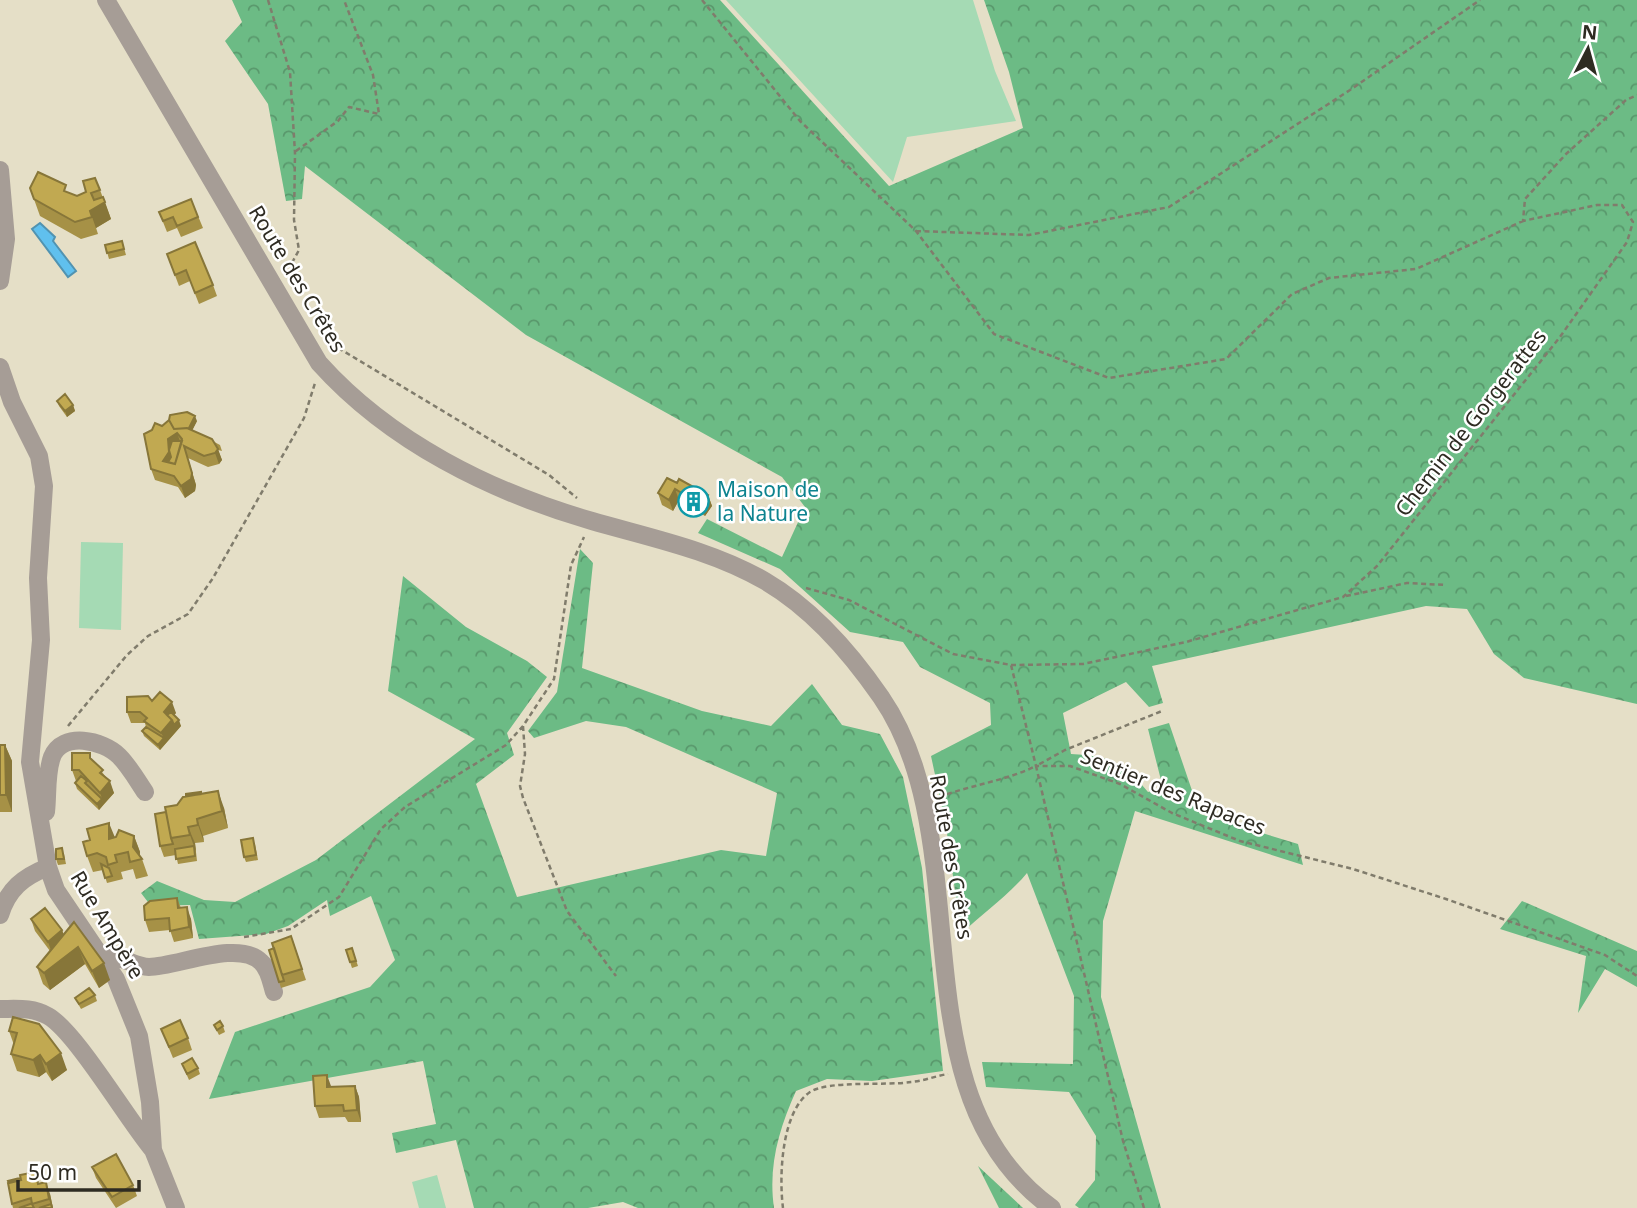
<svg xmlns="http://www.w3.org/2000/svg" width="1637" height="1208" font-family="'Noto Sans',sans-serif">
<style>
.green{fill:#a5dab4}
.forest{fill:url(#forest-crowns)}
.water{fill:#60c0ee;stroke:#5193b1;stroke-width:2}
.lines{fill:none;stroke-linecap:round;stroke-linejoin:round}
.path{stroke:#807c6c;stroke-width:2.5;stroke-dasharray:5 3.5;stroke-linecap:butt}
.minor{stroke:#a69d96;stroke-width:18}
.wall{fill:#a69146}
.shaded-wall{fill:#877639}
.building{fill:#c1a951;stroke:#877639;stroke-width:2;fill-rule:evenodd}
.labels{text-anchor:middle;stroke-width:5;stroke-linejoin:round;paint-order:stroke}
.street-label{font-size:21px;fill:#2e2b22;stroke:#fff}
.culture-label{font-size:21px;fill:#0d838f;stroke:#fff;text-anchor:start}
</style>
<defs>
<pattern id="forest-crowns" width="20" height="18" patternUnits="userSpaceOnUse" patternTransform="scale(1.75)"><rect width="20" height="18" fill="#6cbb85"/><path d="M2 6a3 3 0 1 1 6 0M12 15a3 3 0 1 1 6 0" fill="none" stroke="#59986c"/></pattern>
</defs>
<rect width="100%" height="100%" fill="#e5dfc7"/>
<!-- green -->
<path class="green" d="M726,0H973L995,71L1016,121L907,137L893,182Z
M81,542L123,543L121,630L79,628Z
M437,1175L446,1208H419L412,1182Z"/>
<!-- forest -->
<path class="forest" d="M232,0H720L889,186L1023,128L1009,72L984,0H1637V704L1524,678L1494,654L1467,609L1426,606L1152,666L1163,703L1149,707L1126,682L1063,713L1071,754C1110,756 1123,762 1148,792L1163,788L1148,729L1169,723L1200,814L1298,844L1303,865L1135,811L1103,921L1101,997L1161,1208H1079L1075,1205L1095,1180L1096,1136L1069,1092L986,1087L982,1062L1073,1064L1074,996L1027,873C1009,895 983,913 961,934L946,826L931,756L991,725L990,703L920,667L903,642L850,632L780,569L698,533L707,519L782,557L805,507L782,477L526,335L305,166L302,199L286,201L268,104L225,41L242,22Z
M580,549L593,563L582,668L702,711L771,726L812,684L842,725L880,734L903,777L922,868L943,1071L872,1081L827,1079L796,1091C779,1129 768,1166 774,1208H638L623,1202L588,1208H474L456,1140L396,1153L392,1133L436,1124L423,1061L209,1099L235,1032L370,987L395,960L371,896L330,916L327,900L288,926L266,934L199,939L190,905L151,906L141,893L157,881L204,900L235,902L316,860L475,739L388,691L403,576L466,627L527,661L547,677L507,733L514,755L476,784L517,897L721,850L766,856L777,793L626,727L586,721L534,738L528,731L557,692Z
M1522,901L1637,951V987L1605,969L1578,1013L1586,956L1500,929Z
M978,1166L1022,1207L1023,1208H999Z"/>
<!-- water -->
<path class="water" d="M40,223L55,237L53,241L76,271L68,277L32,229Z"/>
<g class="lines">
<!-- path -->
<path class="path" d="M268,0L290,72L295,153L294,220L299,250L293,261L283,268
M702,0L800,121L916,231L994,334L1109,378L1226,359L1292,294L1329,278L1416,269L1523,221
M296,151L338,121L349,107L379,114L373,75L344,0
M916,231L1029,235L1169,207L1350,90L1480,0
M330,346L340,349L549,475L577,498
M806,588L849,600L953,654L1011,665L1036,766H1070L1120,784L1172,813L1240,841L1353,869L1446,899L1605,955L1637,976
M1346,596L1407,583L1446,585
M1011,665L1083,664L1186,642L1343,597L1377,566L1560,337L1627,242L1633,222L1622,205H1597L1523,221L1525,199L1566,154L1626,100L1637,95
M68,726L127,655L148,636L188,614L213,578L304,418L315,383
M523,726L525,754L520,786L523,798L567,911L616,976
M939,797C971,785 1005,781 1036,766
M244,937L291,929L339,897L381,829L405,807L506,745L523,726L554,679L571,565L584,537
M783,1208C779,1177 781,1112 810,1092C829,1080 886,1086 911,1082C924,1081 935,1076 948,1074
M1144,1208L1123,1141L1036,766L1065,750L1162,711"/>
<!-- minor -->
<path class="minor" d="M106,0L319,363C390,442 491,492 592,521C651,538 711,550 765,581C813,609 850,652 881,697C983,845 891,1093 1052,1208
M0,170L6,239L0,281
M0,367L12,402L39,456L44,486L38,578L41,640L30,762L48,867L56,890L116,979L139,1036L150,1102L153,1150L176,1208
M46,812C48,795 46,773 52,757C62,731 103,740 119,756C129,766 137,780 145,792
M0,915C8,889 23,877 48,867
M102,956C122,955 133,966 149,967C177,967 238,939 261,962C269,969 271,982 274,992
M0,1009C17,1009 32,1007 48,1016C76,1032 127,1119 153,1150"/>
</g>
<!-- wall -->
<path class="wall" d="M30,188L69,193L77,196L100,190L111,219L96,228L98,234L81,239L40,216Z
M191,199L203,228L181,237L177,228L167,232L159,212Z
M122,241L126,255L109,259L105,245Z
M167,254L213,285L217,296L199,304L190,281L179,286Z
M57,401L73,405L75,411L67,417L59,406Z
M197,421L192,430L220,445L222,451L218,450L222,460L219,464L208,467L188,458L196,485L195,491L185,498L178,487L155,480L151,469L162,426Z
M677,483L708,495L712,506L705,516L679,500L673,511L662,505L658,493Z
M152,701L176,713L174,715L181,726L160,750L144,736L142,731L146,727L145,723H131L127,712Z
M0,745H5L12,761V812H0Z
M93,761L106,777L114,793L99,810L77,789L75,783L76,781L72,770Z
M202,794L224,808L228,828L203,836L204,842L195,843L197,861L178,864L176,855L164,857L160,846L166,812L177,805Z
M134,836L140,852V856L142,859L148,876L136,879L133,869L121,872L123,879L107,883L103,870L93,872L87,856L115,837Z
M255,844L258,860L246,862L244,857Z
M64,854L66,864L58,865L56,859Z
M177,898L181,908L191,919L193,938L174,942L170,930L149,932L145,920Z
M31,919L62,930L64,935L74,922L110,980L99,988L85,964L50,990L43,984L37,967L50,951L35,931Z
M291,936L306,980L281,988L269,950L274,948Z
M352,948L358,966L352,968L346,950Z
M95,995L97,1001L81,1009L75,998Z
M39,1024L67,1070L52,1081L46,1072L39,1077L17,1071L11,1054L14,1045L9,1031Z
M214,1025L223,1026L225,1032L219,1035Z
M161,1029L188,1038L192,1050L173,1058Z
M182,1064L198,1068L200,1074L189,1080Z
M355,1086L359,1097L361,1122H348L345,1117L319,1118L315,1106L331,1087Z
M92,1167L133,1185L137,1196L116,1208L96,1178Z
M40,1184L50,1194L53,1208H13L12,1204Z"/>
<!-- shaded-wall -->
<path class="shaded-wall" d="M105,202L111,219L96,228L98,234L90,211Z
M73,405L75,411L67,417L65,411Z
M195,416L197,421L190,435L188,430Z
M177,433L181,444L173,463L163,461L168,439Z
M184,446L196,485L195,491L185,498L181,486Z
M218,449L222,460L219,464L215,453Z
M675,489L679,500L673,511L669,500Z
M708,495L712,506L705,516L701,505Z
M172,702L176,713L169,721L164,712Z
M172,720H179L181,726L160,750L158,745L164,738L161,733Z
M5,745L12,761V812L6,795Z
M110,781L114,793L104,804L100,793Z
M218,791L224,808L228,828L222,811Z
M102,799L104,804L99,810L97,804Z
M197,819L203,836L204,842L198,825Z
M109,823L116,840L109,839Z
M188,827L195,843L196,852L190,835Z
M134,836L140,852L139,860L133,847Z
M187,907L191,919L193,938L189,927Z
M62,930L66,942L52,953L48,942Z
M78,947L85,964L50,990L44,973Z
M104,963L110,980L99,988L92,971Z
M61,1053L67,1070L52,1081L46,1064Z
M40,1055L46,1072L39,1077L33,1060Z
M327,1075L331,1086V1099L327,1087Z
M355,1086L359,1097L361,1122L357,1110Z
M46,1182L50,1194L53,1208H52L49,1199Z"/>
<!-- building -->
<path class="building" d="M38,172L66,185L64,191L77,196L86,192L83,181L95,178L100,190L91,193L94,200L103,197L105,202L90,211L92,217L75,222L34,199L30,188Z
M191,199L198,217L177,226L173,217L163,221L159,212Z
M122,241L124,249L107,253L105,245Z
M195,242L213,285L195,293L186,270L175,275L167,254Z
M65,394L73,405L65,411L57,401Z
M187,412L195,416L189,428L174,429L169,420L170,415Z
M169,420L174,429L187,428L212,439L218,449L215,453L204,456L184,446L192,473L191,479L181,486L174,476L151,469L144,434L152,430L155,423L162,426ZM177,433L182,439L175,464L163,461L169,452L168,439Z
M172,441H182L175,464L168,462L171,457L169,450Z
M667,478L677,483L679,479L708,495L701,505L675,489L669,500L658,493Z
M160,692L172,702L164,712L172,720L161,733L144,721L147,718L140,712H127V697L148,696L152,701Z
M171,712L179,720L174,725L172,720L167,715Z
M146,727L164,738L158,745L142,731Z
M0,745H5L6,795H0Z
M72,753H90V758L103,770L100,773L110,781L100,793L79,770H72Z
M81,776L87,781L85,783L102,799L97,804L75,783Z
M218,791L222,811L197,819L198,825L188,827L190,835L171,838L165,807L177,805L183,797Z
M201,792V794L186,796V794Z
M166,812L171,838L173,844L160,846L155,814Z
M109,823V839L116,837L119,830L134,836L133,847L142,859L130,862L128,852L115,855L117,862L108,865L106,857L97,853L87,856L83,842L90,840L87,829Z
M253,838L256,855L244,857L241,840Z
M194,846L195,856L176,859L175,849Z
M62,848L64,859H56V849Z
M101,864L109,868L112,876L105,878Z
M177,898L178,908L187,907L189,927L170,931L169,918L145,920L144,906L150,901Z
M45,908L62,930L48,942L31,919Z
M74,922L104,963L92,971L78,947L44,973L37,967Z
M291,936L302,969L282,975L272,943Z
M274,948L284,981L279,982L269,950Z
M352,948L356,961L350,962L346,950Z
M89,988L95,995L79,1004L75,998Z
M13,1017L39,1024L61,1053L46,1064L40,1055L33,1060L11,1054L17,1033L9,1031Z
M180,1020L188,1038L169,1047L161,1029Z
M220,1021L223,1026L217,1030L214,1025Z
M192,1058L198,1068L187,1074L182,1064Z
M327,1075V1087L355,1086L357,1110L344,1111L343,1105L315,1106L313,1076Z
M116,1154L133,1185L112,1197L92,1167Z
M36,1172L38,1184L46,1182L49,1199L32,1204L31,1198L12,1204L8,1183L21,1180L20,1175Z
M20,1178L21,1180L9,1183L8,1181Z
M33,1203L32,1204L34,1208H19Z
M51,1204L52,1208H39Z"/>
<!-- icons -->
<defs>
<symbol id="building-ring" viewBox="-11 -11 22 22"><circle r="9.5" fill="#fff" stroke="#0f9aa8" stroke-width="1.5"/><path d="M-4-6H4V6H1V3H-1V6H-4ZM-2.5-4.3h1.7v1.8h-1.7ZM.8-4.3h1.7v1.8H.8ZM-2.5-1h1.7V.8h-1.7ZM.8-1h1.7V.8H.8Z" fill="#0f9aa8"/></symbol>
</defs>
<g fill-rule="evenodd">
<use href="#building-ring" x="676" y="484" width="35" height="35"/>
</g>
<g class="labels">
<!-- street labels -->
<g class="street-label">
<text transform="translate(297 279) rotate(59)" y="7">Route des Crêtes</text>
<text transform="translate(1471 423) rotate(-52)" y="7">Chemin de Gorgerattes</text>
<text transform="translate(1173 792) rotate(22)" y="7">Sentier des Rapaces</text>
<text transform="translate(951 857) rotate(80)" y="7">Route des Crêtes</text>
<text transform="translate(107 925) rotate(59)" y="7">Rue Ampère</text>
</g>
<!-- culture labels -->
<g class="culture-label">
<text x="717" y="497">Maison de<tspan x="717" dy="24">la Nature</tspan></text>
</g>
</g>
<!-- north arrow -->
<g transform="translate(1588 49) rotate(6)" stroke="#ffffff" stroke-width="5" paint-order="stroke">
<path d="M0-5L12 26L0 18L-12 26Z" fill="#2e2b22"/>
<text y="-10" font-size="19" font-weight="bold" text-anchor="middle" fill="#2e2b22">N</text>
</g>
<!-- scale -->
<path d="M18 1180v10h121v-10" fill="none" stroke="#2e2b22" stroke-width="3.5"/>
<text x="28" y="1180" font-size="21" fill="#2e2b22" stroke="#ffffff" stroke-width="5" paint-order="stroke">50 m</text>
</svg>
